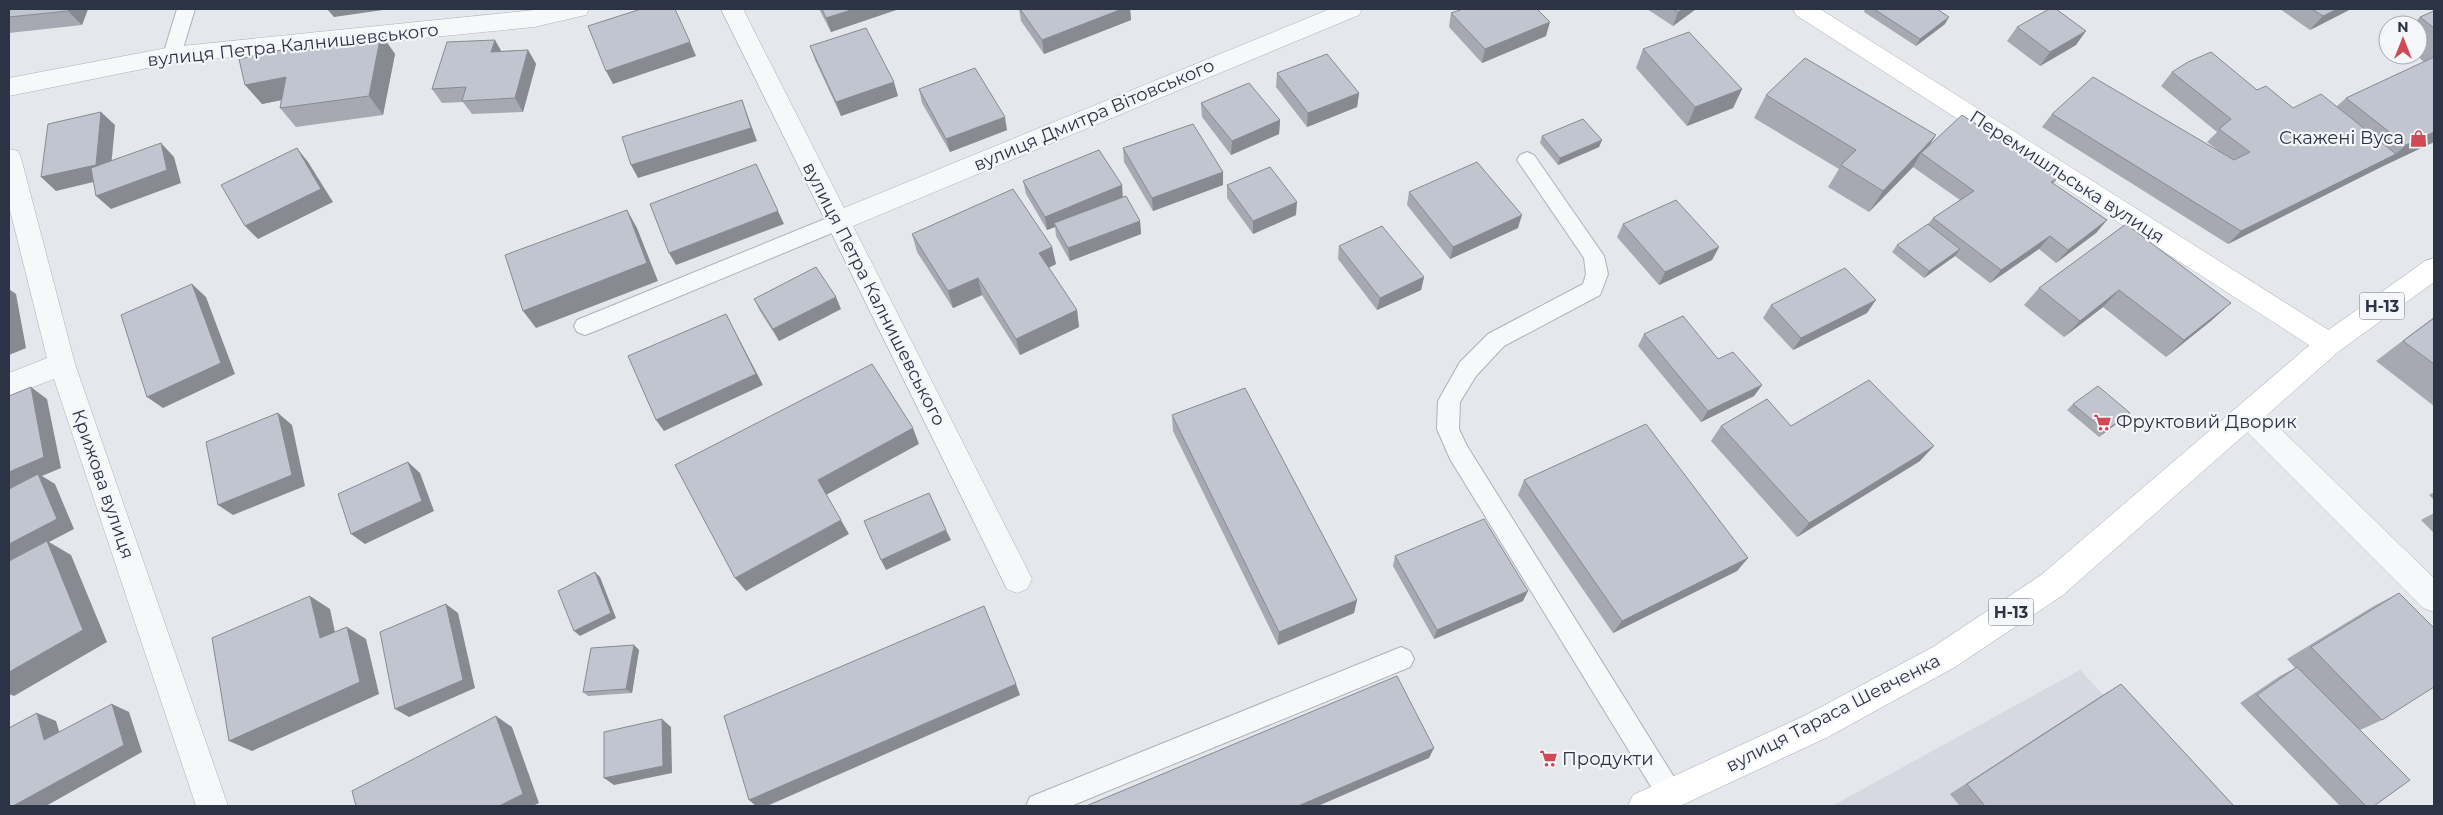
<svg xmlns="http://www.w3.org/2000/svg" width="2443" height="815" font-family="Montserrat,sans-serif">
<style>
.built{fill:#d6d9e1}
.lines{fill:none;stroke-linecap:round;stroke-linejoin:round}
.lane-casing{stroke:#acb1ba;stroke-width:2}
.street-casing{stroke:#acb1ba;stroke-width:1}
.secondary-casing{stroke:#acb1ba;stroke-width:1}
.primary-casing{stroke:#a3aab8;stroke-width:1}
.lane{fill:#f7f8fa;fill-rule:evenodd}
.street{fill:#f7f8fa;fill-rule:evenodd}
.secondary{fill:#fff;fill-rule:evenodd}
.primary{fill:#fff;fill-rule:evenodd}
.wall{fill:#a6a9b2}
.shaded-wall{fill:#878a91}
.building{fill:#c1c5cf;stroke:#878a91}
.labels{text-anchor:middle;stroke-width:4.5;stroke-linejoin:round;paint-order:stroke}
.shield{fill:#f4f6f9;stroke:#676e7b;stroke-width:1}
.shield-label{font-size:16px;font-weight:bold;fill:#2b3345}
.street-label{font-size:18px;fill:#2b3345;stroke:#f4f6f9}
.poi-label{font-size:18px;fill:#2b3345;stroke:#f4f6f9;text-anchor:start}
</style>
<rect width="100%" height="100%" fill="#e4e7ec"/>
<!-- built -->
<path class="built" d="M2080,670L2208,806H1832Z"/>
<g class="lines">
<defs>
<path id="lane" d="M177,9H195L181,55L179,60L172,62L165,60L163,55Z
M1527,152L1534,155L1604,256L1608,274L1600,295L1504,346L1476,376L1460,402L1459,429L1467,446L1679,785L1683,794L1679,803L1672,806L1661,803L1450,459L1437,429L1438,401L1460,362L1488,334L1583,284L1586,274L1584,258L1517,160L1520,155Z
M837,214L844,216L847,222L844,228L593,332L585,335L577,332L574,326L577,320Z
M1401,647L1410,651L1414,659L1410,667L1071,806H1026L1030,797Z"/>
<path id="street" d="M544,9H589L586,15L534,27L172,63L9,96V78L172,47Z
M721,9H743L844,208L1330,9H1362L1359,15L853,226L1027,569L1032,579L1027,589L1017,593L1007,589Z
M9,149L18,151L21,158L75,364L228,806H196L54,379L9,396V373L47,358L9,206Z
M2249,404L2259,408L2434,578V612L2423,608L2239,424L2235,416L2239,408Z"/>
<path id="secondary" d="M1793,9H1820L2338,336L2342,344L2338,352L2329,355L2320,352L1796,15Z"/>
<path id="primary" d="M2434,258V282L2338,352L2063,595L1955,667L1828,737L1680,806H1628L1633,795L1806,715L1933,647L2041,575L2320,336L2425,261Z"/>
</defs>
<!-- lane casing -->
<use href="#lane" class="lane-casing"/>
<!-- street casing -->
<use href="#street" class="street-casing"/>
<!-- secondary casing -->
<use href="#secondary" class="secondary-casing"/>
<!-- primary casing -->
<use href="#primary" class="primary-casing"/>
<!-- lane -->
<use href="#lane" class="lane"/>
<!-- street -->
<use href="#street" class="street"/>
<!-- secondary -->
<use href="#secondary" class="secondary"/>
<!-- primary -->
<use href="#primary" class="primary"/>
</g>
<!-- wall -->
<path class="wall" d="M9,9H88L82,25L9,33Z
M819,9H899L831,32Z
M1019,9H1130L1131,20L1044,54L1021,21Z
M1647,9H1696L1673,26Z
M1865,9H1937L1945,24L1916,46L1864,12Z
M2280,9H2351L2310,30Z
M2434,11V142L2381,167L2228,244L2042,127L2052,114L2219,151L2207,142L2217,132L2161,86L2172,72L2257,90L2293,108L2336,107L2346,98L2424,62L2416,55H2418V25H2412L2420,17Z
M1451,13L1546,36L1482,63L1449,27Z
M2017,27L2076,45L2040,66L2007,41Z
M381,34L395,54L383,115L296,127L280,108L281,100L262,104Z
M810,46L898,96L841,116L815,60Z
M1643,49L1742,89L1733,108L1687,126L1636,68Z
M528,50L536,64L523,112L472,114L463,102L442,103L432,89L502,51Z
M1277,73L1359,93L1357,107L1307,127L1276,87Z
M919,89L1007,130L950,152L922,103Z
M1766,95L1936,135L1929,145L2059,177L2053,184L2107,220L2096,233L2056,263L2039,249L1990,283L1955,256L1924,278L1892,252L1897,245L1928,224L1933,218L1960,200L1913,167L1869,212L1828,187L1839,169L1754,118Z
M1201,103L1280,120L1279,134L1231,155L1202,117Z
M1542,136L1602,140L1599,147L1558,165L1540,143Z
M1123,148L1223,172V185L1153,211L1124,162Z
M1023,181L1123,197L1140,221L1141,234L1070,261L1056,236L1055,227L1047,230L1026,194Z
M1227,185L1296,215L1253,234L1227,198Z
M1409,192L1518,228L1450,259L1407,205Z
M1623,224L1719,247L1712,260L1659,285L1617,237Z
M2126,224L2212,320L2166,357L2103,307L2064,337L2024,305L2039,288Z
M912,234L1052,247L1056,264L1048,268L1077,310L1079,327L1020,355L982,295L953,308L917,252Z
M1339,246L1424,277L1421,290L1377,310L1338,259Z
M754,299L841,309L779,341L760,311Z
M1771,305L1867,313L1793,350L1763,318Z
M2434,317V406L2376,361Z
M1644,334L1718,359L1762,385L1754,396L1701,422L1638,346Z
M2073,404L2130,413L2099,437L2067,410Z
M1172,415L1357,600L1354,613L1278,645L1173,431Z
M1721,426H1791L1920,461L1797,537L1711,441Z
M1524,480L1748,558L1737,571L1613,633L1518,495Z
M2434,492V500L2429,495Z
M2434,513V533L2421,520Z
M1395,556L1523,601L1434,639L1393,566Z
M2399,593L2382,720L2360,730L2374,806H2340L2240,703L2280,676L2295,668L2287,659L2374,606Z
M634,645L639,650L632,693L588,696L583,692Z
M2121,684L2234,806H1960L1950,794L2101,696Z"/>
<!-- shaded-wall -->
<path class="shaded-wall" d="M69,9H88L82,25L68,11Z
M327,9H390L334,17Z
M854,9H899L831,32L826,18Z
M1122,9H1130L1131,20L1044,54L1042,40Z
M1683,9H1696L1673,26L1678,12Z
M2337,9H2351L2310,30L2323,16Z
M1949,17L1945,24L1916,46L1920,39Z
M1550,22L1546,36L1482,63L1485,49Z
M2086,31L2076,45L2040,66L2050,52Z
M381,34L395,54L383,115L369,96Z
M495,40L503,54L491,52Z
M690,42L696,56L613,84L606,71Z
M528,50L536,64L523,112L515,98Z
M286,77L302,96L262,104L245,85Z
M894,82L898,96L841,116L836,102Z
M1742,89L1733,108L1687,126L1695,107Z
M1359,93L1357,107L1307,127L1308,113Z
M742,100L747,114L757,141L638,178L631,165Z
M101,112L115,125L110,178L56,191L41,177Z
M1005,117L1007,130L950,152L946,139Z
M1280,120L1279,134L1231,155L1232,141Z
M2434,132V142L2381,167L2406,145Z
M1936,135L1923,155L1921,153L1913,167L1869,212L1883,191Z
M1602,140L1599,147L1558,165L1560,158Z
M161,143L174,157L181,183L111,209L96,196Z
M297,148L308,162L333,202L258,239L245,226Z
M2396,154L2381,167L2228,244L2241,231Z
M1223,172V185L1153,211L1152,198Z
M1122,185L1123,198L1054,223L1055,227L1047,230L1045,217Z
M1297,202L1296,215L1253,234V221Z
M627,210L637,228L658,281L536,328L523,311Z
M778,211L784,224L676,265L669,253Z
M1522,215L1518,228L1450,259L1453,247Z
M2107,220L2096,233L2056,263L2068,250Z
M1140,221L1141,234L1070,261L1068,248Z
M2050,236L2039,249L1990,283L2001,270Z
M1052,247L1056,264L1042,271L1039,253Z
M1719,247L1712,260L1659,285L1665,272Z
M1960,249L1955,256L1924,278L1929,271Z
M1424,277L1421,290L1377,310L1380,298Z
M978,278L982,295L953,308L948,291Z
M192,284L206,297L235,374L163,408L147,397Z
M9,289L16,294L26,348L9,355Z
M2119,290L2103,307L2064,337L2080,321Z
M836,297L841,309L779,341L773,329Z
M1876,300L1867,313L1793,350L1801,338Z
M2231,303L2212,320L2166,357L2184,340Z
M1077,310L1079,327L1020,355L1016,339Z
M726,314L763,385L664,431L656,420Z
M1762,385L1754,396L1701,422L1708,411Z
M31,387L47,399L61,468L42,476L55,484L74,529L49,542L71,555L107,642L14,696L9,694V472Z
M278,413L292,425L305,486L233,515L218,505Z
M2130,413L2123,419L2099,437L2105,431Z
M913,428L919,444L826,495L818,480Z
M1934,446L1920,461L1797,537L1809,523Z
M408,462L420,473L434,511L365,544L351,534Z
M841,520L849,534L746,591L735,578Z
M946,530L951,540L886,570L881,560Z
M1748,558L1737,571L1613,633L1622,621Z
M595,572L600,577L616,618L580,636L574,631Z
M1528,591L1523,601L1434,639L1437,630Z
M310,596L330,609L339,651L320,638Z
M1357,600L1354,613L1278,645L1279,632Z
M446,604L458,613L475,688L409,717L395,709Z
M347,627L366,639L379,694L252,751L229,741Z
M634,645L639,650L632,693L626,689Z
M1016,684L1020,695L767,806H756L749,800Z
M112,704L129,712L142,752L46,806H13Z
M37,713L56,721L64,748L44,740Z
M496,716L512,727L539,803L533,806H499Z
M662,719L671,727L672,773L614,785L604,778Z
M1434,748L1429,758L1318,806H1298Z"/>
<!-- building -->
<path class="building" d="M9,9H69L68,11L9,17Z
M641,9H675L690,42L606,71L588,26Z
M822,9H854L826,18Z
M1020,9H1122L1042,40Z
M1463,9H1537L1550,22L1485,49L1451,13Z
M1673,9H1683L1678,12Z
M1874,9H1937L1949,17L1920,39Z
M2049,9H2056L2086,31L2050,52L2017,27Z
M2312,9H2337L2323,16Z
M2434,11V28L2420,17Z
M866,28L894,82L836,102L810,46Z
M1689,32L1742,89L1695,107L1643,49Z
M381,34L369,96L280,108L286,77L245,85L239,59L319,42Z
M495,40L491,52L528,50L515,98L462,101L466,87L432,89L447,42Z
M2211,52L2257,90L2266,86L2293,108L2321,94L2396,154L2241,231L2052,114L2093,77L2234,160L2250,152L2219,129L2231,119L2172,72L2188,62Z
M1327,54L1359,93L1308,113L1277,73Z
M2434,57V132L2406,145L2346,98Z
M1805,58L1936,135L1883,191L1841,165L1856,150L1766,95Z
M975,68L1005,117L946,139L919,89Z
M1249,83L1280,120L1232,141L1201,103Z
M742,100L751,128L631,165L622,137Z
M101,112L96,165L41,177L48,124Z
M1962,115L2059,177L2051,182L2107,220L2068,250L2050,236L2001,270L1933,218L1974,191L1921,153Z
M1583,119L1602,140L1560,158L1542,136Z
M1193,124L1223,172L1152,198L1123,148Z
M161,143L167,170L96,196L91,168Z
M297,148L321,189L245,226L221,185Z
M1099,150L1122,185L1045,217L1023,181Z
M1477,162L1522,215L1453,247L1409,192Z
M756,164L778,211L669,253L650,204Z
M1270,167L1297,202L1253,221L1227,185Z
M1013,189L1052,247L1039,253L1077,310L1016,339L978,278L948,291L912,234Z
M1126,196L1140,221L1068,248L1054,223Z
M1676,200L1719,247L1665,272L1623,224Z
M627,210L647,263L523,311L505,255Z
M1928,224L1960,249L1929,271L1897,245Z
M2126,224L2231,303L2184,340L2119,290L2080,321L2039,288Z
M1382,226L1424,277L1380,298L1339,246Z
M816,267L836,297L773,329L754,299Z
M1845,268L1876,300L1801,338L1771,305Z
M192,284L221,363L147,397L121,315Z
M726,314L756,374L656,420L628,356Z
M1683,316L1718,359L1733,352L1762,385L1708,411L1644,334Z
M2434,318V364L2403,341Z
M872,364L913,428L818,480L841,520L735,578L675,465Z
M1869,380L1934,446L1809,523L1721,426L1767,399L1791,426Z
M2098,386L2130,413L2105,431L2073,404Z
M31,387L44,457L9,472V396Z
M1245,388L1357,600L1279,632L1172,415Z
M278,413L292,475L218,505L206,442Z
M1646,424L1748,558L1622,621L1524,480Z
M408,462L422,501L351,534L338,494Z
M38,474L57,519L9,544V489Z
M929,493L946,530L881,560L864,521Z
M1484,519L1528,591L1437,630L1395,556Z
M47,541L83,630L9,672V561Z
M595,572L611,613L574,631L558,591Z
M2399,593L2434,628V687L2382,720L2311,647Z
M310,596L320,638L347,627L360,682L229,741L212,638Z
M446,604L463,680L395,709L380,632Z
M984,606L1016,684L749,800L724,716Z
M634,645L626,689L583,692L591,648Z
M2297,667L2410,780L2374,806H2366L2257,695Z
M1397,676L1434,748L1298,806H1086Z
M2121,684L2234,806H1985L1967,784Z
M112,704L124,745L13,806H9V728L37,713L44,740Z
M496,716L523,794L499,806H356L352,791Z
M662,719L663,766L604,778V732Z"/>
<!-- icons -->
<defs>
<symbol id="shop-bare" viewBox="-9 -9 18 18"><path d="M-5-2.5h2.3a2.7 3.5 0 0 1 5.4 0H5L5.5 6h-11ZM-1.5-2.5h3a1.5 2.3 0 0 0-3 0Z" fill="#d04955" stroke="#f4f6f9" stroke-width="2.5" paint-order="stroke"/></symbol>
<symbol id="supermarket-bare" viewBox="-9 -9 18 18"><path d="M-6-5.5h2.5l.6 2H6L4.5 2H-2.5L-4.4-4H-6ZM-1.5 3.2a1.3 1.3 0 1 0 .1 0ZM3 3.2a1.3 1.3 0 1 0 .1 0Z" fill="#d04955" stroke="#f4f6f9" stroke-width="2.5" paint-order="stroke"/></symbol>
</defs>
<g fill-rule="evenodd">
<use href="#shop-bare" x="2406" y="126" width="25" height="25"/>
<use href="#supermarket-bare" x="2090" y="410" width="25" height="25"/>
<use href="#supermarket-bare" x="1536" y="746" width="25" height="25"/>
</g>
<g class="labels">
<!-- shield labels -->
<g class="shield">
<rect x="2359.5" y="292.5" width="45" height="27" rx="4"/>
<rect x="1988.5" y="598.5" width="45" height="27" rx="4"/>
</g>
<g class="shield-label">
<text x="2382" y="312">Н-13</text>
<text x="2011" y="618">Н-13</text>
</g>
<!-- street labels -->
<g class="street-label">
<text transform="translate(293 45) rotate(-6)" y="6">вулиця Петра Калнишевського</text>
<text transform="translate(1094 115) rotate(-23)" y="6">вулиця Дмитра Вітовського</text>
<text transform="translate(2067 177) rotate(33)" y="6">Перемишльська вулиця</text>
<text transform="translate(874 294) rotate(63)" y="6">вулиця Петра Калнишевського</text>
<text transform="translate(103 484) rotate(71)" y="6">Крижова вулиця</text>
<text transform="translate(1833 713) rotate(-27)" y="6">вулиця Тараса Шевченка</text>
</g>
<!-- poi labels -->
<g class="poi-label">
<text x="2404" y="144" text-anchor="end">Скажені Вуса</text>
<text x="2116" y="428">Фруктовий Дворик</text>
<text x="1562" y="765">Продукти</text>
</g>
</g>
<!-- border -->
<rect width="2443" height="815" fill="none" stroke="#2b3345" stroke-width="20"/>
<!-- north arrow -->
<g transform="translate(2403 40)"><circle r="24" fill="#f4f6f9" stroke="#a4a8b1"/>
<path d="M0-4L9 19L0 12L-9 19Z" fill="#d04955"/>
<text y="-8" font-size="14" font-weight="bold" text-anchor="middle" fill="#2b3345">N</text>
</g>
</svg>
